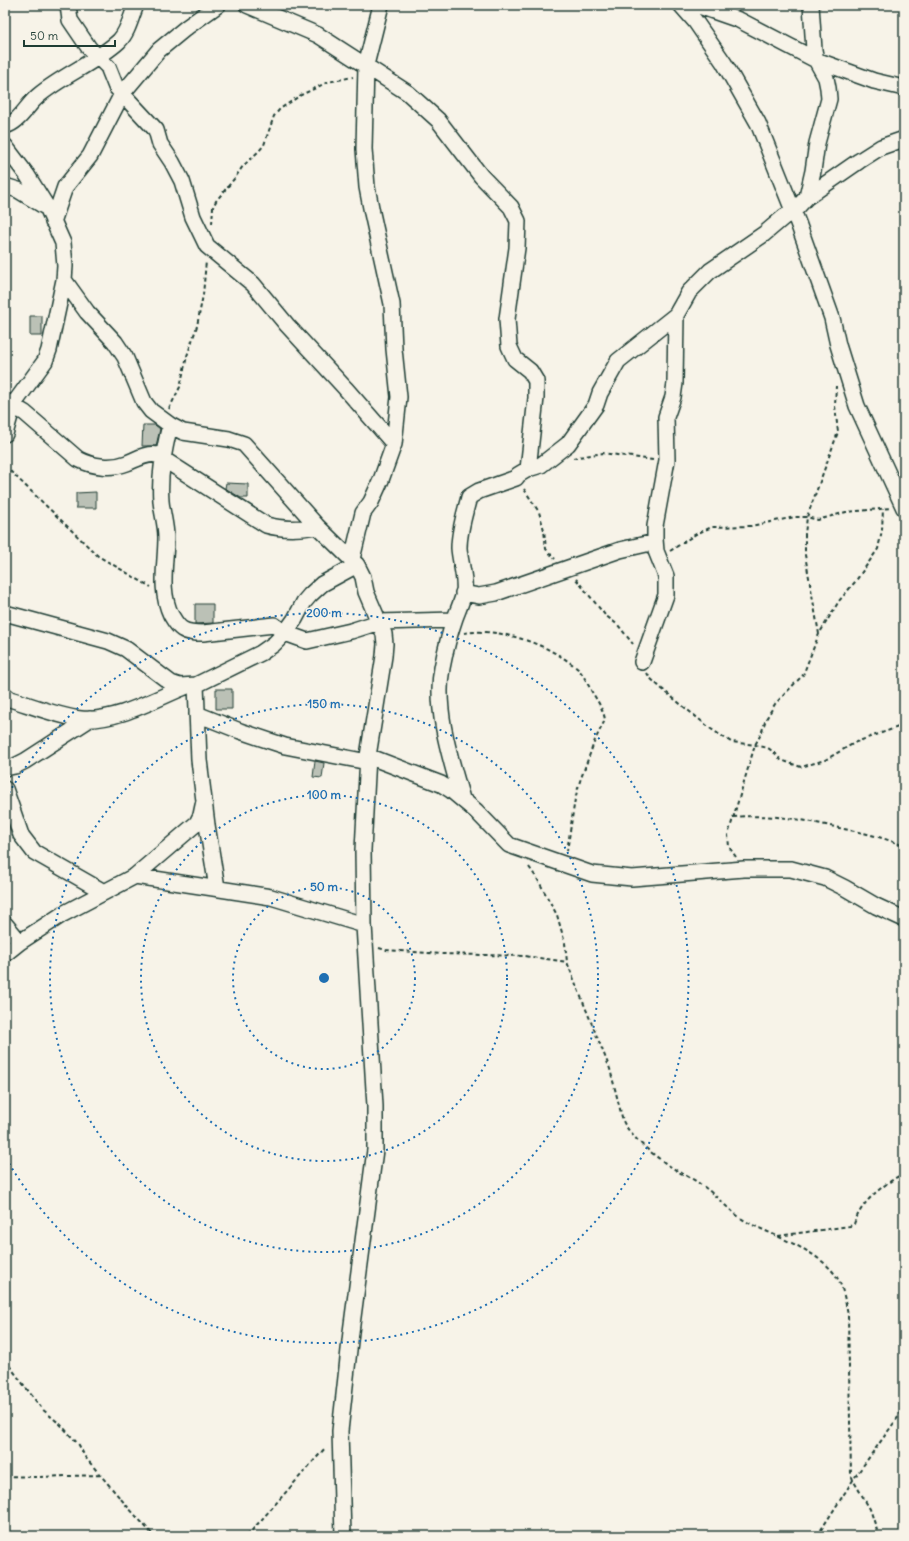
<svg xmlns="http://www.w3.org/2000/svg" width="909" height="1541" font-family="Delius,sans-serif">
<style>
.building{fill:#bbc1b6;stroke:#1f3d34}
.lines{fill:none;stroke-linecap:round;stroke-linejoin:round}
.street-casing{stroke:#1f3d34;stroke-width:18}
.path{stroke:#1f3d34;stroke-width:2;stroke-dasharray:4 3;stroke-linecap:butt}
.street{stroke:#f7f3e8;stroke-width:15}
.ring{fill:none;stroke:#1f6fb2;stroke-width:2;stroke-dasharray:2 4}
.centre{fill:#1f6fb2;stroke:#f7f3e8;stroke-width:2}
.ring-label{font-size:12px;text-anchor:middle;font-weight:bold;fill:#1f6fb2;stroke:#f7f3e8;stroke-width:3;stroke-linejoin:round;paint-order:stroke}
</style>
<rect width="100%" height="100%" fill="#f7f3e8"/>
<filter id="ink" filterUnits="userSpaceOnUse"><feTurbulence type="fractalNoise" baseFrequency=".025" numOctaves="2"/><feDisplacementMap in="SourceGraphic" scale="8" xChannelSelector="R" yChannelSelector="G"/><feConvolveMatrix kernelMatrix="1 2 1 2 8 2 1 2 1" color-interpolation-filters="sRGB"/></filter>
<g filter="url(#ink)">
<!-- building -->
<path class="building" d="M30,316H42V336H30Z
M143,425H155L160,429L156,446H142Z
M226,483L248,484V498H241L225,488Z
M96,492V508H76V493Z
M195,604H213V623L195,624Z
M216,689H232V709H216Z
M315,761L324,763L322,778L313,777Z"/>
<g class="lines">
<defs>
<path id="street" d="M68,5L70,20L89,48L108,67L116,87L156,130L160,144L172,162L182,181L193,217L207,246L253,284L287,325L345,388L394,444
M247,5L318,35L408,93L438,120L481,176L511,207L518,221L517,248L507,319L509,346L515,359L530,371L536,381V398L528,469
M681,5L695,21L724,63L758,123L798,223L832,318L838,345L857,406L904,508
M696,5L739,20L816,60L874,81L904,88
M5,126C21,121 26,106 38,96C63,75 95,63 119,41C128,32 131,17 136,5
M5,146L27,175L47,207L63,243L65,266L64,280L49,350L45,361L13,405L5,434
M5,186L18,190L44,206
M807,197L813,171L817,143L829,99L828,88L826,78L816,60L814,50L811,5
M53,222L65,187L90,156L122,94L159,50L187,27L218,5
M64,280L87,312L115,342L125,357L144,402L151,411L170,425L183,432L229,439L244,444L317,526L357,565L363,577L366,592L384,634L385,644L384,656L368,756L363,850L364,925L375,1106V1150L351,1332L340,1431L343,1536
M5,401L25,413L78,459C93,467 112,469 127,463C137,459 146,453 157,455L266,525C283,530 300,529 317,526
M170,425C164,450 159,475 161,501C162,513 166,525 166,537C166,564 159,590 171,615C174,620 177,626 182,629C188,633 196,633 203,633L274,625L285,633L307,641L351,631L379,622L454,620
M352,559L363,513L371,502L381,480L394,444L399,397L394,349L392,304L372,213L367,187L364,149L366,65L381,5
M463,593L479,596L496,593L620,550L655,542
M5,613L108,641L126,649L171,683L180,686L196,685L261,653L274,644L285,633L295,619L304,602L310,595L322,584L357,565
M642,662L666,595V576L656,551L655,539V526L667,460L666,417L673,397L675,383L676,315L689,292L710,271L764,234L784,217L794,211L807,197L859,161L881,147L904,139
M196,685L199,760L207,825L217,888
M5,695L10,699C30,705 60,717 81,719C116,722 155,699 187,686
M197,714L240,731L285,746L368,762
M368,756L441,784L452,791L476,811L509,845L592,874L632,878L744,869H791L825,878L845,888L876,906L904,919
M5,768L15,766L25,761L90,719
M5,789L21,835L34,852L104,892
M462,799C451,760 434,709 442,668C445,652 449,635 455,618C458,610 462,601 464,593C466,577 460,563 459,548C459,530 465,513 469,497L479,491L516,478L518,475L528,469L541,465L568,444L596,405L600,393L618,361L676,315
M135,876L271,897L364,925
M5,924L20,942
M5,954L20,942L63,914L135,876L197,823L201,815L204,801"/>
</defs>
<!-- street casing -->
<use href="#street" class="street-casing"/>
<!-- path -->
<path class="path" d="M212,224L213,207L216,201L234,179L243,166L259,151L264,145L274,116L280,109L301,95L328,82L353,77
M169,409L180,387L187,356L197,326L203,295L206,261
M573,458L603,453L653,460
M5,466L98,556L151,587
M524,489L539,512L544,530L546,549L555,559
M670,551L696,534L712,527L751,526L795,517H807L818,520L846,512L891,508
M576,579L605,615L618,625L633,644
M464,633C500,627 551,645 578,669C584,675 588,685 592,692C597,700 604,711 605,720L595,740L580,781L575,799L567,851
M819,634L805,555V534L807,517L838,432L835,406L836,386
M647,673L650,678L662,689L711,729L731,742L755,745L768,748L776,754L781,760L801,767L825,760L856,742L904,725
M733,817C773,814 801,819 839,828C861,832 883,837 904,846
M736,857L729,847L728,835L755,745L761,734L766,719L775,704L803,675L819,634L839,601L855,582L878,549L882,530L883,509
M529,867L538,880L557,915L565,943L567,962L610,1069L623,1121C632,1140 661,1161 679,1172C686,1176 694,1179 700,1184C717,1195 729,1212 747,1222C775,1237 826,1252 840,1283C844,1293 846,1305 848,1315L851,1474L853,1480L870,1509L879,1536
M379,948L386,950L443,954L525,956L567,962
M778,1236L850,1226L854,1224C862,1200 883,1185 904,1173
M5,1360L42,1409L61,1425L79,1445L85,1457L126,1505L154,1536
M5,1476L36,1477L100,1475
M247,1536L326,1447
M817,1536L855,1477L904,1409"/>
<!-- street -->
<use href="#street" class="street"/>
</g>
</g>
<!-- distance rings -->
<g class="ring">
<circle cx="324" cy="978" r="91"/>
<circle cx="324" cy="978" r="183"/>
<circle cx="324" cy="978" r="274"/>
<path d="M6 798A365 365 0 1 1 6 1158"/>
</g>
<circle cx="324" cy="978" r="6" class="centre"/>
<g class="ring-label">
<text x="324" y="617">200 m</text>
<text x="324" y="708">150 m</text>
<text x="324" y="799">100 m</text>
<text x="324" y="891">50 m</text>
</g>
<!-- margin -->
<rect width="909" height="1541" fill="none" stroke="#f7f3e8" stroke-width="20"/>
<rect x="10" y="10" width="889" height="1521" fill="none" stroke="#1f3d34" stroke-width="1.5" filter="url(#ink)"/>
<!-- scale -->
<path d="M24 40v6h91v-6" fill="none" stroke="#1f3d34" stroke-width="2"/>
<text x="30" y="40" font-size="12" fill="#1f3d34" stroke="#f7f3e8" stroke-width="3" paint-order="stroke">50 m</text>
</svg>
